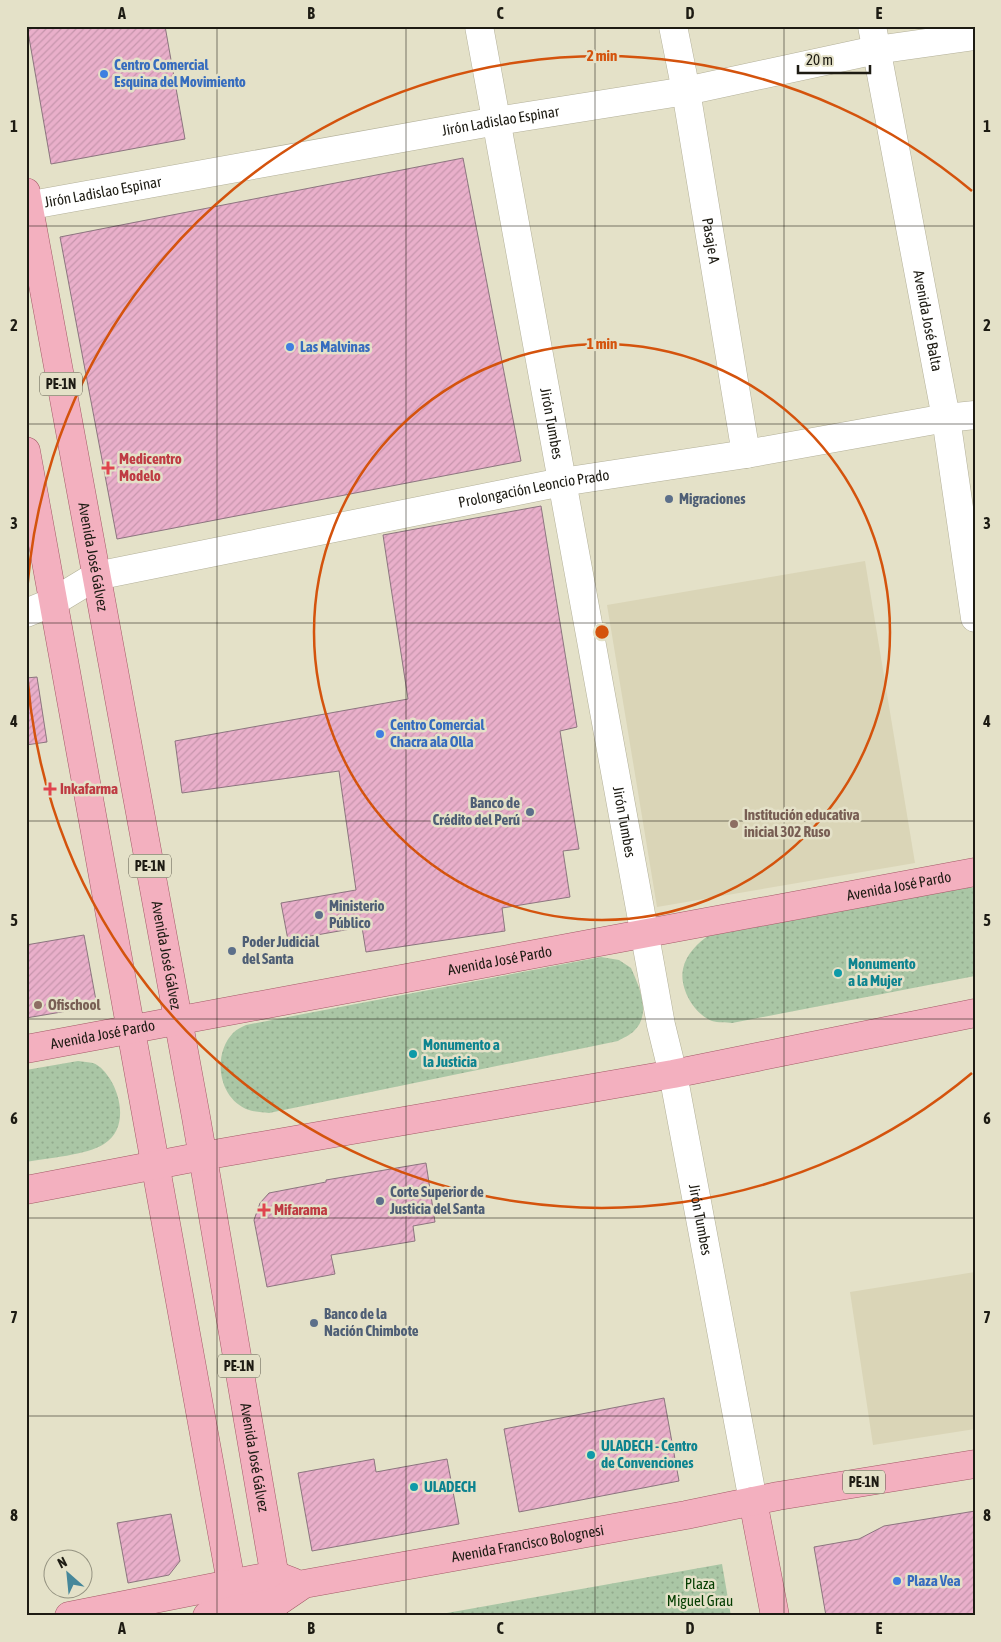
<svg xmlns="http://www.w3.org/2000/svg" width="1001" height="1642" font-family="'Asap Condensed',sans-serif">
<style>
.built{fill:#dad5b7}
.park{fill:url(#park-dots)}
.building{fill:url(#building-hatch);stroke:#8c757f}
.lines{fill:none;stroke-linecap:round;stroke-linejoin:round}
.minor-casing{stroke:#b3b099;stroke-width:29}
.major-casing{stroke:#a35a67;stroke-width:29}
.minor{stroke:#fff;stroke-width:28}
.major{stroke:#f3b0bf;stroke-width:28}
.grid{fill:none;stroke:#1d1b13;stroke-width:1;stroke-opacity:0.55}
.ring{fill:none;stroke:#d4530d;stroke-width:2.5}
.shop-dot{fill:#3f7fe0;stroke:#e4e1c8;stroke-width:2}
.health-dot{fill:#e0444e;stroke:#e4e1c8;stroke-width:2}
.service-dot{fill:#5c6f8a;stroke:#e4e1c8;stroke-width:2}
.education-dot{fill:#8d6e63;stroke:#e4e1c8;stroke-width:2}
.culture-dot{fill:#0f9aa8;stroke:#e4e1c8;stroke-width:2}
.labels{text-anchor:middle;stroke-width:5;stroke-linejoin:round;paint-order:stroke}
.shield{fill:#e4e1c8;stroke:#595649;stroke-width:1}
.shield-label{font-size:14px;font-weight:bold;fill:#1d1b13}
.shop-label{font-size:15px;font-weight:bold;fill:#366cbe;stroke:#e4e1c8;text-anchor:start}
.street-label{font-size:15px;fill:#1d1b13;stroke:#e4e1c8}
.health-label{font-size:15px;font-weight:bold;fill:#be3a42;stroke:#e4e1c8;text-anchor:start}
.service-label{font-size:15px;font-weight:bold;fill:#4e5e75;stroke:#e4e1c8;text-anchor:start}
.education-label{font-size:15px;font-weight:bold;fill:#785e54;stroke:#e4e1c8;text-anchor:start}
.culture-label{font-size:15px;font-weight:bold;fill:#0d838f;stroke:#e4e1c8;text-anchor:start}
.park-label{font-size:15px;fill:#043d00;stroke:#e4e1c8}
.centre{fill:#d4530d;stroke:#e4e1c8;stroke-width:2.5}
.ring-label{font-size:15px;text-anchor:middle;font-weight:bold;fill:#d4530d;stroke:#e4e1c8;stroke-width:5;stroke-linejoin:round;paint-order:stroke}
.neatline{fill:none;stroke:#1d1b13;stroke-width:2}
.grid-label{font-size:16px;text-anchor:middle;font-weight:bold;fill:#1d1b13}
</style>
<defs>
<pattern id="park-dots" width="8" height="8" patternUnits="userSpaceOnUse" patternTransform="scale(1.25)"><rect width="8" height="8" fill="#aac6a5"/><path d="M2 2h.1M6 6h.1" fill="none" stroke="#92aa8d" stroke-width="1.8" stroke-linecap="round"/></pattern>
<pattern id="building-hatch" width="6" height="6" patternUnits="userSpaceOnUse" patternTransform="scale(1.25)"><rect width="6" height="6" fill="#e9afca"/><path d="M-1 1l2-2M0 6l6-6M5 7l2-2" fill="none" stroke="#c796ad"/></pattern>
</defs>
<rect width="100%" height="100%" fill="#e4e1c8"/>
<!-- built -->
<path class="built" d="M865,561L915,863L657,907L607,605Z
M975,1272V1429L873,1445L850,1292Z"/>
<!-- park -->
<path class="park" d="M966,886L975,888V976L732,1023C726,1022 718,1023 712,1021C694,1014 679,988 683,969C686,954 698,943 709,935Z
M601,957L619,960L631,968C639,986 652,1014 634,1031C630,1035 623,1038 618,1041L269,1113C263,1112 255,1112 249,1110C218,1099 212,1055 233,1033C237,1029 242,1027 246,1025Z
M78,1061C83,1062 89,1062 93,1063C101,1066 106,1073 110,1079C122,1098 127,1130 104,1144C87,1155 48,1158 26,1162V1070Z
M722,1564L731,1616H430Z"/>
<!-- building -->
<path class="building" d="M27,26H165L185,139L51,164Z
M463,158L521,461L117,539L60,237Z
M541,506L577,727L560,731L579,849L563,851L570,897L502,908L505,931L366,952L362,927L288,940L281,903L356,890L339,771L182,793L175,741L408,699L383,535Z
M37,677L47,742L26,745V678Z
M84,935L97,1006L26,1018V945Z
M426,1163L435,1222L413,1226L415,1241L331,1255L335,1274L267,1287L254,1220L260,1203L269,1193L326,1182V1180Z
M664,1398L679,1481L519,1512L504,1429Z
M374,1459L376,1472L447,1459L459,1524L312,1551L298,1473Z
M975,1511V1616H826L814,1547L859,1539L884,1526Z
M171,1514L180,1561L169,1575L128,1583L117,1523Z"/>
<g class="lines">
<defs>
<g id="minor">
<path id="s1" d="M479,26L649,958L661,1025L673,1074L753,1501"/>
<path id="s2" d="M673,26L686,91L746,454"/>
<path id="s3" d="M872,26L946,418L975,618"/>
<path id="s4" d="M26,206L497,121L686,91L876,50L975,36"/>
<path id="s5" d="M26,613L53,602L96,576L562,482L746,454L946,418L975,415"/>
</g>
<g id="major">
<path id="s6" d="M26,192L196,1117L279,1601"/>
<path d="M26,451L236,1610"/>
<path id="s7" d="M26,1049L975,872"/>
<path d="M26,1190L203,1156L673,1074L975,1013"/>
<path d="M753,1501L775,1616"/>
<path d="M69,1616L275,1575L293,1582"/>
<path id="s8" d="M207,1616L279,1601L304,1584L686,1515L778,1496L975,1464"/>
</g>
</defs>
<!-- minor casing -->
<use href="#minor" class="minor-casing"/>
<!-- major casing -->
<use href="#major" class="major-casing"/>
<!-- minor -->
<use href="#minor" class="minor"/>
<!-- major -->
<use href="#major" class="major"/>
</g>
<!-- grid -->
<path class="grid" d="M217,26V1616M406,26V1616M595,26V1616M784,26V1616M26,226H975M26,424H975M26,623H975M26,821H975M26,1019H975M26,1218H975M26,1416H975"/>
<!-- distance rings -->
<g class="ring">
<circle cx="602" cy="632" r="288"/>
<path d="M972 1073A576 576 0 0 1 26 652M26 612A576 576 0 0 1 972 191"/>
</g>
<!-- markers -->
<g class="shop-dot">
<circle cx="104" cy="74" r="5"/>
<circle cx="290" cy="347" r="5"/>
<circle cx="380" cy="734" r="5"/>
<circle cx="897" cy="1581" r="5"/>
</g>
<g class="health-dot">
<path d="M105.5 460.5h5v5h5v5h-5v5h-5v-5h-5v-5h5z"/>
<path d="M47.5 781.5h5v5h5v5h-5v5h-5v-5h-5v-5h5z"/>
<path d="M261.5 1202.5h5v5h5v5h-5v5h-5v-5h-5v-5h5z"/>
</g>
<g class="service-dot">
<circle cx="669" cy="499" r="5"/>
<circle cx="530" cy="812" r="5"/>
<circle cx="319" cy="915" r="5"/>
<circle cx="232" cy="951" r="5"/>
<circle cx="380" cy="1201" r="5"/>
<circle cx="314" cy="1323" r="5"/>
</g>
<g class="education-dot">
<circle cx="734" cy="824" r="5"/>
<circle cx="38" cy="1005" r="5"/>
</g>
<g class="culture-dot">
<circle cx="838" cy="973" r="5"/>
<circle cx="413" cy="1054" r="5"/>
<circle cx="591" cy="1455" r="5"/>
<circle cx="414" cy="1487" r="5"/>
</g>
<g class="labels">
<!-- shield labels -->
<g class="shield">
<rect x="40" y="372.5" width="42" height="23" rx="4"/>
<rect x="129" y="854.5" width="42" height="23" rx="4"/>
<rect x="218" y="1354.5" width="42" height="23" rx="4"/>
<rect x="843" y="1470.5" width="42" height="23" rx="4"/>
</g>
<g class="shield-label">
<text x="61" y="389">PE-1N</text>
<text x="150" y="871">PE-1N</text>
<text x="239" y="1371">PE-1N</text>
<text x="864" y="1487">PE-1N</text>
</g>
<!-- shop labels -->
<g class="shop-label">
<text x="114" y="70">Centro Comercial<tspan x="114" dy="17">Esquina del Movimiento</tspan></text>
<text x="300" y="352">Las Malvinas</text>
<text x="390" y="730">Centro Comercial<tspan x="390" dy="17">Chacra ala Olla</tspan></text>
<text x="907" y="1586">Plaza Vea</text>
</g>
<!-- street labels -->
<g class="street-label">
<text dy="5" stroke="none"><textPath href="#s4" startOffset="482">Jirón Ladislao Espinar</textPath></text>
<text dy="5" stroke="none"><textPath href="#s4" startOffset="78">Jirón Ladislao Espinar</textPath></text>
<text dy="5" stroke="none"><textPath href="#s2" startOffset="218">Pasaje A</textPath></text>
<text dy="5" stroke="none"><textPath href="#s3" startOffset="300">Avenida José Balta</textPath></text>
<text dy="5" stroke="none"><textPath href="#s1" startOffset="404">Jirón Tumbes</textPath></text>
<text dy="5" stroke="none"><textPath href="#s5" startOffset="526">Prolongación Leoncio Prado</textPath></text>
<text dy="5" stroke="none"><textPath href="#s6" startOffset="371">Avenida José Gálvez</textPath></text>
<text dy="5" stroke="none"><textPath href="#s1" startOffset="809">Jirón Tumbes</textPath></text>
<text dy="5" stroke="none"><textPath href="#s7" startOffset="888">Avenida José Pardo</textPath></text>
<text dy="5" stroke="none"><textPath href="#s6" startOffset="776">Avenida José Gálvez</textPath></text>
<text dy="5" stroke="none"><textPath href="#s7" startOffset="482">Avenida José Pardo</textPath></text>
<text dy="5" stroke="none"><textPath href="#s7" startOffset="78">Avenida José Pardo</textPath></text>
<text dy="5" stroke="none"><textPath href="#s1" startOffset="1214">Jirón Tumbes</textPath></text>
<text dy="5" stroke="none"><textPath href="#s6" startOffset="1286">Avenida José Gálvez</textPath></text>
<text dy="5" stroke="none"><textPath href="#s8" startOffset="331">Avenida Francisco Bolognesi</textPath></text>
</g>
<!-- health labels -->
<g class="health-label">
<text x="119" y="464">Medicentro<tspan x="119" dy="17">Modelo</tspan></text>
<text x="60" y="794">Inkafarma</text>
<text x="274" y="1215">Mifarama</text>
</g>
<!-- service labels -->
<g class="service-label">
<text x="679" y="504">Migraciones</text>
<text x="520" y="808" text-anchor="end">Banco de<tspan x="520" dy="17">Crédito del Perú</tspan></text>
<text x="329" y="911">Ministerio<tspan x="329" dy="17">Público</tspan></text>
<text x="242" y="947">Poder Judicial<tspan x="242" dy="17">del Santa</tspan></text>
<text x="390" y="1197">Corte Superior de<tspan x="390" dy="17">Justicia del Santa</tspan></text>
<text x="324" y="1319">Banco de la<tspan x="324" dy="17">Nación Chimbote</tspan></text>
</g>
<!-- education labels -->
<g class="education-label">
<text x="744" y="820">Institución educativa<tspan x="744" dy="17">inicial 302 Ruso</tspan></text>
<text x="48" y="1010">Ofischool</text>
</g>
<!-- culture labels -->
<g class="culture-label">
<text x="848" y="969">Monumento<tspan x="848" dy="17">a la Mujer</tspan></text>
<text x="423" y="1050">Monumento a<tspan x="423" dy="17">la Justicia</tspan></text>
<text x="601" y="1451">ULADECH - Centro<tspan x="601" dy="17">de Convenciones</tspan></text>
<text x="424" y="1492">ULADECH</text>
</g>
<!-- park labels -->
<g class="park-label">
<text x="700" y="1589">Plaza<tspan x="700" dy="17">Miguel Grau</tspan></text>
</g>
</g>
<circle cx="602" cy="632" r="8" class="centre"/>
<g class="ring-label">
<text x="602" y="61">2 min</text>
<text x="602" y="349">1 min</text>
</g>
<!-- border -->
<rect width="1001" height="1642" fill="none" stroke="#e4e1c8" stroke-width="55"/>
<!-- north arrow -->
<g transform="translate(68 1574) rotate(333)"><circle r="24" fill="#e4e1c8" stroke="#949280"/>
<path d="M0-4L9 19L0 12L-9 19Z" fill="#46879a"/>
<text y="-8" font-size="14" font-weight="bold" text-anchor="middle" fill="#1d1b13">N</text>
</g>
<!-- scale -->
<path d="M798 65v8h72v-8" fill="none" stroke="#1d1b13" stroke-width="2.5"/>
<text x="806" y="65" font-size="15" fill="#1d1b13" stroke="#e4e1c8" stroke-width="4" paint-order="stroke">20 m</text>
<rect x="28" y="28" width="946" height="1586" class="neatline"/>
<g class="grid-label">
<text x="122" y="19">A</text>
<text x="311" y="19">B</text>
<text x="500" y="19">C</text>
<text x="690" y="19">D</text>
<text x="879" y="19">E</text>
<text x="14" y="132">1</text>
<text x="987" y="132">1</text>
<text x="14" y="331">2</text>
<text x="987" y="331">2</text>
<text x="14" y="529">3</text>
<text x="987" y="529">3</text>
<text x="14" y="727">4</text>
<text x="987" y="727">4</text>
<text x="14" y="926">5</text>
<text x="987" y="926">5</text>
<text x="14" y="1124">6</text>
<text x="987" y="1124">6</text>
<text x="14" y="1323">7</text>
<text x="987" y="1323">7</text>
<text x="14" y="1521">8</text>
<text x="987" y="1521">8</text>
<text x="122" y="1634">A</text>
<text x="311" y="1634">B</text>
<text x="500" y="1634">C</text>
<text x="690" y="1634">D</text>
<text x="879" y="1634">E</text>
</g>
</svg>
